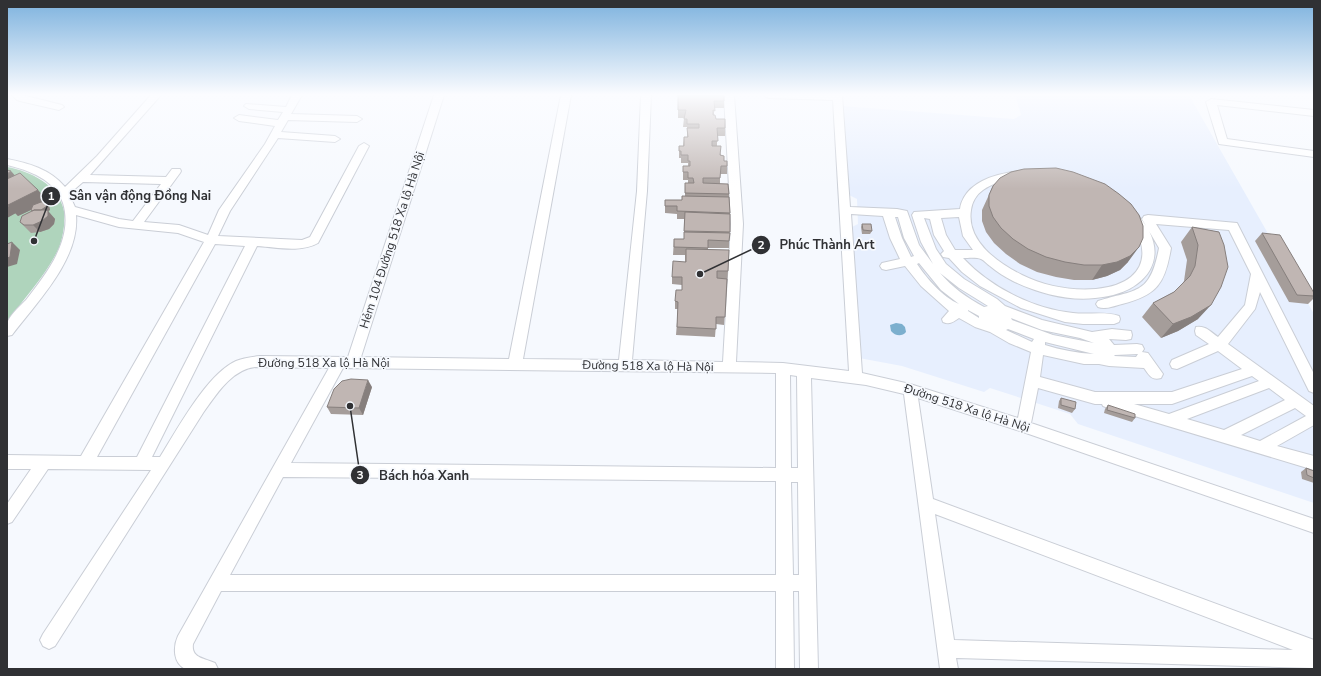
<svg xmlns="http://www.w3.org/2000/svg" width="1321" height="676" font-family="'Nunito Sans',sans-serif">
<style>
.built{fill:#e7effe}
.green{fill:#afd4bc}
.water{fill:#7cafce}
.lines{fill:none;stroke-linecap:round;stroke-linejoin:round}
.minor-casing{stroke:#caced6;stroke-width:2}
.minor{fill:#fff;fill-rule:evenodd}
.wall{fill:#a59d9a}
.shaded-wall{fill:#867f7d}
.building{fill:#c0b6b3;stroke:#867f7d}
.labels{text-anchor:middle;stroke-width:3.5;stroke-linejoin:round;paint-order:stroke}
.street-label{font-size:12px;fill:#303134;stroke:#f6f9fe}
.leader{fill:none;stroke:#303134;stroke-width:1.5}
.callout-dot{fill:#303134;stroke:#f6f9fe;stroke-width:1.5}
.mark-label{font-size:12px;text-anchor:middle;font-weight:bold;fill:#fff}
.callout-label{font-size:13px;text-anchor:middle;font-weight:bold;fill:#303134;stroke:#f6f9fe;stroke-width:3.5;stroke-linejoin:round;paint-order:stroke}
</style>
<rect width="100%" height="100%" fill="#f6f9fe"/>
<!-- built -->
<path class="built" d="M1015,95H1189L1314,314V503L1078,424L1070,414L990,388L984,392L902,366L859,358L850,228L858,224L857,199L849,195L842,106L1014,119L1021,115Z"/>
<!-- green -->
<path class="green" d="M7,167C30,171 59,185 64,211C65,215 64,221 64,226C63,234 61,245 57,252C44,277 24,299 7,321Z"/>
<!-- water -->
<path class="water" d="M896,323L902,324L905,327L906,332C902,337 895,336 891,331L890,325Z"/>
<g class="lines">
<defs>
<path id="minor" d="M12,95H22L62,105L64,107L59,110L20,101L17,100Z
M151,95H161L90,175L166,177L172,169H180L181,171L180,173L144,222L179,225L208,235L219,210L265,144L275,126L239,121L234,118L239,115L278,120L283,112L249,109L244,106L246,104L286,107L292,95H302L291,114L357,116L362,119L357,122L288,120L281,132L335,136L340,139L335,142L278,138L230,211L218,236L302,240L310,237L359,146L364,143L369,146L318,243C301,253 275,247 257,246L152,457H160C177,430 206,375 236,361C243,358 251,357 260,356L348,357L434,95H444L361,357L509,359L561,95H571L523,359L619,360L637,191L641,95H651L647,191L632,360L723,362L731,224L724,95H734L743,224L736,362L783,363L849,371L833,100L769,98L766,97L764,95H842L850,207L897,209L907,211L919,245L933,264L921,242L912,215L914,212L960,209C963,190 980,180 998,175C1006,173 1014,171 1022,171C1054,168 1111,188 1134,211C1176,253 1149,294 1095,298C1068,301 1038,293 1013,281C1005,277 997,272 990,266C987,264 984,260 981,259C977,257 968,258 963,258C990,287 1033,309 1073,313C1088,315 1105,311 1119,316L1120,319L1119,322L1114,324H1083L1065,322L1021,308L980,286L962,272L949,258L943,257L941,254L944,251L934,235L930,219L924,218L936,249L946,264L964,279L997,299L1005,306L1042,320L1092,332L1112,329L1131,331L1132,335L1131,339L1126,340L1109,339L1114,345L1137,344L1142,345L1144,349L1142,352L1148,353L1163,374L1161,378C1152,381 1149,375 1144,368L1109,366L1099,364H1084L1043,355L1040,377L1095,392H1172L1242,369L1218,351L1177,369L1172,368L1170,364L1172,360L1209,344L1196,335L1195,331L1196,327C1205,325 1211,332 1218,337L1245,305L1251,274L1229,230L1156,224L1171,248C1165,284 1157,295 1122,304C1114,306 1105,310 1098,307L1096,304L1098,301C1137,289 1150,295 1159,248L1142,219L1144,216L1148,215L1237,223L1314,374V393L1309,391L1260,292L1255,309L1228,344L1314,406V425L1277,446L1314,456V470L1108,408L1103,406L1102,404H1095L1038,388L1031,423L1314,519V533L1023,432L918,398L933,499L1314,640V668L956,658L958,669H940L904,394L866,385L811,378L818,669H800L799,591H793L794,669H776V591H221L193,644C191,658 204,658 215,663L218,669H186C173,664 173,647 178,636L329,368L255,367C231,370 216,395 203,413L55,646L49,649L43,646L40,640L43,634L151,470L48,469L12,522L7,524V504L31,469H7V455L81,456L204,242L178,233L119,227L76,215C80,259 37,302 12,335L7,336C7,332 6,325 8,321C12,313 20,306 26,300C47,273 74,239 63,203C55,180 29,170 7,165V159C28,163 50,169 65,187L97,156ZM1023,177C1053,180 1081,186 1107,202C1152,230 1160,283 1096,289C1071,291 1044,286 1022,275C998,263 966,241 971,210C972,202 976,195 983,190C994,182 1009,179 1023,177ZM83,182L161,184L133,221L119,219L75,207L69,194ZM851,214L883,216L890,238L900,259L882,263L880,266L882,269L886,270L905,266L921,286L949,311L942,319L943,322C950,325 953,322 959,318L975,327L990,332L1009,343L1031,352L1018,418L910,384L862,373ZM895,217H898L904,238L914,256L911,257L902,238ZM959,217L963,236L973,250H955L946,235L941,218ZM215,244L245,246L137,457H97ZM919,263L941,290L959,304C943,297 927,279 917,264ZM940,273L959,288L988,306L984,307C967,298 952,287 940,273ZM968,310L979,316V318L968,311ZM1011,318L1042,330L1080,338L1094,343L1053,335L1012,320ZM1008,329L1034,339L1032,342L1006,330ZM1045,342L1094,354C1077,353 1061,350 1045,345ZM1138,354L1136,357L1114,356L1115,355ZM343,368L776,373V468L291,463ZM790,375L797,376L798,468H791ZM1252,376L1259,381L1169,414L1134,404H1172ZM1269,388L1285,400L1224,430L1187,419ZM1295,408L1306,416L1260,441L1241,435ZM283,477L776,481V575H230ZM791,482H798L799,575H793ZM935,514L1293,650L954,640Z
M1211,99L1314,110V116L1217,105L1227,139L1314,151V157L1219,144L1206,102Z"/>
</defs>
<!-- minor casing -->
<use href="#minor" class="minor-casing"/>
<!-- minor -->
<use href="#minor" class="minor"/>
</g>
<!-- wall -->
<path class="wall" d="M678,95H724V108H714V115L716,119L725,128V136H717V146L721,155L727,166V174H720V184L729,194L730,213L729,241V248H708V250L728,271L724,325L716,324L715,337L676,335L678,309H675V301L682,290V285L672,284V277L685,262V255H673L674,239H684V219H677V214L665,213V200H682L685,196V183H688V180H683V166H688V163H681V158H679V146H683L684,137H687V127H683L684,118H678Z
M7,170L15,176L38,190L48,202L46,203L49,206L50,210L48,211L55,219L54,224L49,229L40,232L31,233L20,222L32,211L31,210L18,216L15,213L7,218Z
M993,186L1128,262L1120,270L1107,276L1092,280H1074L1056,277L1037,272L1020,264L1006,254L994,243L986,232L982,221V210Z
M862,224L872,231L870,234H862L861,227Z
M1192,227L1219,232L1198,319L1178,331L1161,338L1142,317L1153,303L1174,292L1182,284L1184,281L1187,260L1181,242Z
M1262,233L1314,293V298L1308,304L1289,302L1255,241Z
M372,387L363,415L331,414L327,407Z
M1061,398L1075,409L1072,413L1058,408L1059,401Z
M1108,405L1135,418L1132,422L1104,413L1105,409Z
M1306,468L1314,471V483L1302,479L1301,472Z"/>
<!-- shaded-wall -->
<path class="shaded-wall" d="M11,171L18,179L7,186V174Z
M38,190L48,202L46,203L49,206L50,210L42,215L39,211L46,203L18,216L8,205Z
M9,206L16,213L7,218V207Z
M48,211L55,219L54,224L49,229L40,232L33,225Z
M12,242L20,250L17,264L7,267V258Z
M1139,247L1128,262L1120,270L1107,276L1092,280L1102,265Z
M1211,305L1198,319L1178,331L1161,338L1173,324Z
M368,380L372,387L363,415L359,408Z"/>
<!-- building -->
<path class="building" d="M678,95H724V101H714L715,111L713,110V115H715L716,119H725V128H717L718,141H712V146H721L720,155L724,156V161H727V166H721L720,178H703V183L728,184L729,194L685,193V183H694L693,178H688V172H683V166H690V161H688V155H681V151H679V146H684V137H688L687,128H699V124H687V119H684L686,110H678Z
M1056,168L1073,172L1105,184L1119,194L1131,204L1139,215L1143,226V238L1139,247L1130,256L1117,262L1102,265H1084L1065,262L1046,257L1028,249L1013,239L1001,228L993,217L989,206V195L993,186L1000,178L1011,172L1024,169Z
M7,170L11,171L7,174Z
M20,173L38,190L8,205L7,204V179Z
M682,196L729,197L730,213L677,211V206H665V200H682Z
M41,202H46L47,206L41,210H34L33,211L31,210L33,205Z
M34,210H46L48,211V216L42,221L33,225H24L20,222L22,216Z
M685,212L730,214V232L684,231Z
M862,224H871L872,231L863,230Z
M1192,227L1219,232L1224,245L1228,267L1221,287L1211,305L1191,317L1173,324L1153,303L1174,292L1190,276L1195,266L1198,245Z
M684,232L730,233L729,241L708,240V248L674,247V239H684Z
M1262,233L1280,235L1314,293V296L1297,295Z
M12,242L10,257L7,258V244Z
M686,249L729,250L728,271H717V278L727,279L725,317H716V329L677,327L678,302L675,301L676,290H682V277H672L673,261L686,262Z
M351,379L368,380L359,408L327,407L334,389L342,381Z
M1061,398L1076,402L1075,409L1061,405Z
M1108,405L1135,414V418L1107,410Z
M1306,468L1314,471V478L1307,475Z"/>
<!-- sky -->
<linearGradient id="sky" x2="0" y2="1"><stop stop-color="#7db2de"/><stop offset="0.5" stop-color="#fbfcff"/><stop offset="1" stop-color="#fbfcff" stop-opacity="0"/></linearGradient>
<rect width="1321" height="189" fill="url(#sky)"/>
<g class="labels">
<!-- street labels -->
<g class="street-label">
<text transform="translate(392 240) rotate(-72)" y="4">Hẻm 104 Đường 518 Xa lộ Hà Nội</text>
<text x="324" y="367">Đường 518 Xa lộ Hà Nội</text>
<text transform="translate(648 366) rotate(1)" y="4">Đường 518 Xa lộ Hà Nội</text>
<text transform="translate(967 408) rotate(18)" y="4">Đường 518 Xa lộ Hà Nội</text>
</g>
</g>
<!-- callouts -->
<path class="leader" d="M34 241L51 196M700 274L761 245M350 406L360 475"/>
<g class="callout-dot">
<circle cx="34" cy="241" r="4"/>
<circle cx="700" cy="274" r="4"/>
<circle cx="350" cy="406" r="4"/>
<circle cx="51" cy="196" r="10"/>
<circle cx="761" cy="245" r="10"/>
<circle cx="360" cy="475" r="10"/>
</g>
<g class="mark-label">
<text x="51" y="200">1</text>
<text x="761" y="249">2</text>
<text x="360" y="479">3</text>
</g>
<g class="callout-label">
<text x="140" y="200">Sân vận động Đồng Nai</text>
<text x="827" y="249">Phúc Thành Art</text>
<text x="424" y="480">Bách hóa Xanh</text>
</g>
<!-- border -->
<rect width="1321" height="676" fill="none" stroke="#303134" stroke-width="16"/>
</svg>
